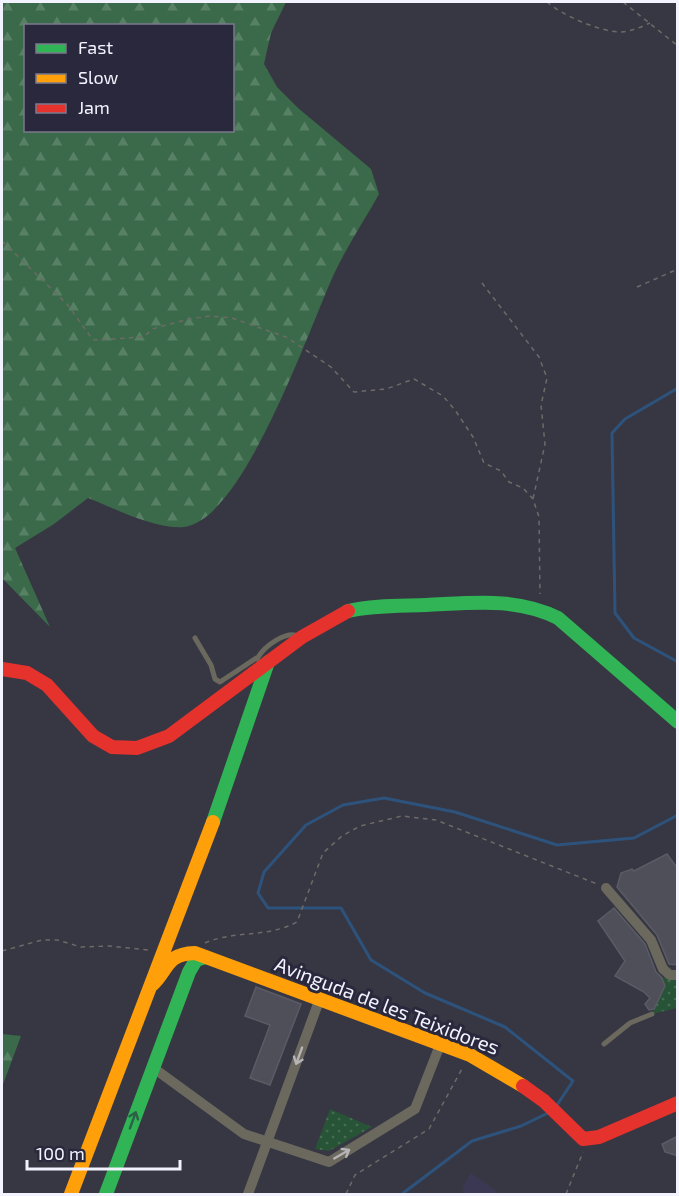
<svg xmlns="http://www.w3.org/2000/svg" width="679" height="1196" font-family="'Exo 2',sans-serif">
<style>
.built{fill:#3a3852}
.forest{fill:url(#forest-firs);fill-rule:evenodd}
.park{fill:url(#park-dots)}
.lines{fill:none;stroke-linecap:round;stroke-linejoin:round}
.stream{stroke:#2d537c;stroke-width:3}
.building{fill:#4f4f59;stroke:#5b5b65;stroke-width:1.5}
.path{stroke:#6d6a67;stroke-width:1.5;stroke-dasharray:4.5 4.5;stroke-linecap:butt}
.lane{stroke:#6b685e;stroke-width:5}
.street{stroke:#6b685e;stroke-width:10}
.fast{stroke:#30b455;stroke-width:14}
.slow{stroke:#ff9f0a;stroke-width:14}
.jam{stroke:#e5322d;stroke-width:14}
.oneway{stroke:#b6b4b7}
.oneway2{stroke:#2c6047}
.labels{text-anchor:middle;stroke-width:6;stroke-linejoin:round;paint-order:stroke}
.street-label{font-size:20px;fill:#f3f3ff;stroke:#29283d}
</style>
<defs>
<pattern id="forest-firs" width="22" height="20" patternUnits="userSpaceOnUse" patternTransform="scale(1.5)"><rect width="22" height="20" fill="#3a6a49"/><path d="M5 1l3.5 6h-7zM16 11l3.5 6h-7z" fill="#578064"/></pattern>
<pattern id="park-dots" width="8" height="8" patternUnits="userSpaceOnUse" patternTransform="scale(1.5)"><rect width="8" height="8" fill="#275336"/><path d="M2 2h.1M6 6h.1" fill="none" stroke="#476c54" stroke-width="1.8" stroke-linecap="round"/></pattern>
</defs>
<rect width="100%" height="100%" fill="#373743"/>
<!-- built -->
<path class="built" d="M471,1173L500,1194H463V1186Z"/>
<!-- forest -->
<path class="forest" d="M2,2H286L271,33L264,64L277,87L298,108L371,169L379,194C364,221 347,246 334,274C310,326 244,520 184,527C156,530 114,508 88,498L54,524L15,548L50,627L2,578ZM26,26H232V130H26Z
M2,1034L21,1036L2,1087Z"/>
<!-- park -->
<path class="park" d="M663,977L677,979V1008L652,1014L665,986Z
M330,1109L372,1127L329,1151L315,1149Z"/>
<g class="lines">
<!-- stream -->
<path class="stream" d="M678,388L625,419L612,433L615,613L634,638L678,662
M557,1105L573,1081L505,1027L425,993L371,960L341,908H268L258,893L264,872L306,825L343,805L384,798L455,812L557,845L634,838L678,815
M402,1194L472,1141L521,1126L548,1113"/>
</g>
<!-- building -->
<path class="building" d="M667,854L678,869V965L669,964L657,935L617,887L621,873L632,869L634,871Z
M614,908L645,944L656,972L662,978L665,986L654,1009L649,1010L645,1004L650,998L644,992L615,976L625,961L598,921Z
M256,987L301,1004L270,1085L250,1078L270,1025L245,1016Z
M678,1136V1156L665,1152L662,1144Z"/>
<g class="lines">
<!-- path -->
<path class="path" d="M547,2C561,15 603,33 622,32C632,31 641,27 650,23
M623,2L678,46
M2,241L67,304L93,340L144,337L152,329L185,320L209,316L232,318L286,337L331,367L354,392L386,389L414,379L443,396L455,410L473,437L484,463L501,471L509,482L523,488L533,499L539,517L540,594
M482,283L539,357L547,378L541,405L545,444L533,499
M637,287L678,269
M205,943C235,930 268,938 297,922L323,853L342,836L360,826L402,816L436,820L597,884
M2,951L42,940H57L81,947L109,946L149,950
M346,1194L355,1175L429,1129L463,1067
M566,1194L583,1152"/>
<!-- lane -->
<path class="lane" d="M195,638L211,665L215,679L220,682L258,657
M257,659C264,646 287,629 301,637
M604,1044L630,1023L652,1014"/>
<!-- street -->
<path class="street" d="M606,888L651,940L663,969L670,975H678
M159,1072L244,1134L329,1162L415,1109L440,1045
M248,1194L319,1001"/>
<!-- fast -->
<path class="fast" d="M348,611C374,605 400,606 426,605C472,603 516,597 558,618L678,722
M213,822L268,662
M106,1194L189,972L196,960L205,957"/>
<!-- slow -->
<path class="slow" d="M152,985C169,969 165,954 195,953L470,1055L523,1086
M71,1194L213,822"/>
<!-- jam -->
<path class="jam" d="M2,669L27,673L47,685L93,736L112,747L137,748L169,736L302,637L348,611
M523,1086L544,1101L583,1139L599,1137L678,1103"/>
</g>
<!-- one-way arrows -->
<defs><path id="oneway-shaft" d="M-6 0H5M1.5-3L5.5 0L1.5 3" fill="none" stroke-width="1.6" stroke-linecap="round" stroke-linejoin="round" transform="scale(1.5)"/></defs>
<g class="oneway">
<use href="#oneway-shaft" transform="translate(299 1056) rotate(110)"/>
<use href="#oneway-shaft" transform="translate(342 1154) rotate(-30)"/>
</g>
<use class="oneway2" href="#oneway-shaft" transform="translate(133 1120) rotate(-70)"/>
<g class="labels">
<!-- street labels -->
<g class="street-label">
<text transform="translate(387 1006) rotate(21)" y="7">Avinguda de les Teixidores</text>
</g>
</g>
<!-- border -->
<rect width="679" height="1196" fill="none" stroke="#f3f3ff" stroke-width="6"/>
<!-- legend -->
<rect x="24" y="24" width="210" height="108" fill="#29283d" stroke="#7a798b" stroke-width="1.5"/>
<rect x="36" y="44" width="30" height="9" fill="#30b455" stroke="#7a798b" stroke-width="1.5"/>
<text x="78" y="54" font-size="18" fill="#f3f3ff">Fast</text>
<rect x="36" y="74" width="30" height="9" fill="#ff9f0a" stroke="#7a798b" stroke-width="1.5"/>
<text x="78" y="84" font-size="18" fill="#f3f3ff">Slow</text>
<rect x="36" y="104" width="30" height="9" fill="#e5322d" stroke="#7a798b" stroke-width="1.5"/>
<text x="78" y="114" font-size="18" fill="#f3f3ff">Jam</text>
<!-- scale -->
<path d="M27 1160v9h153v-9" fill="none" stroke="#f3f3ff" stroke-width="3"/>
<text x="36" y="1160" font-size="18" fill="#f3f3ff" stroke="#29283d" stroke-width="4.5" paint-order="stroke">100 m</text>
</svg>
